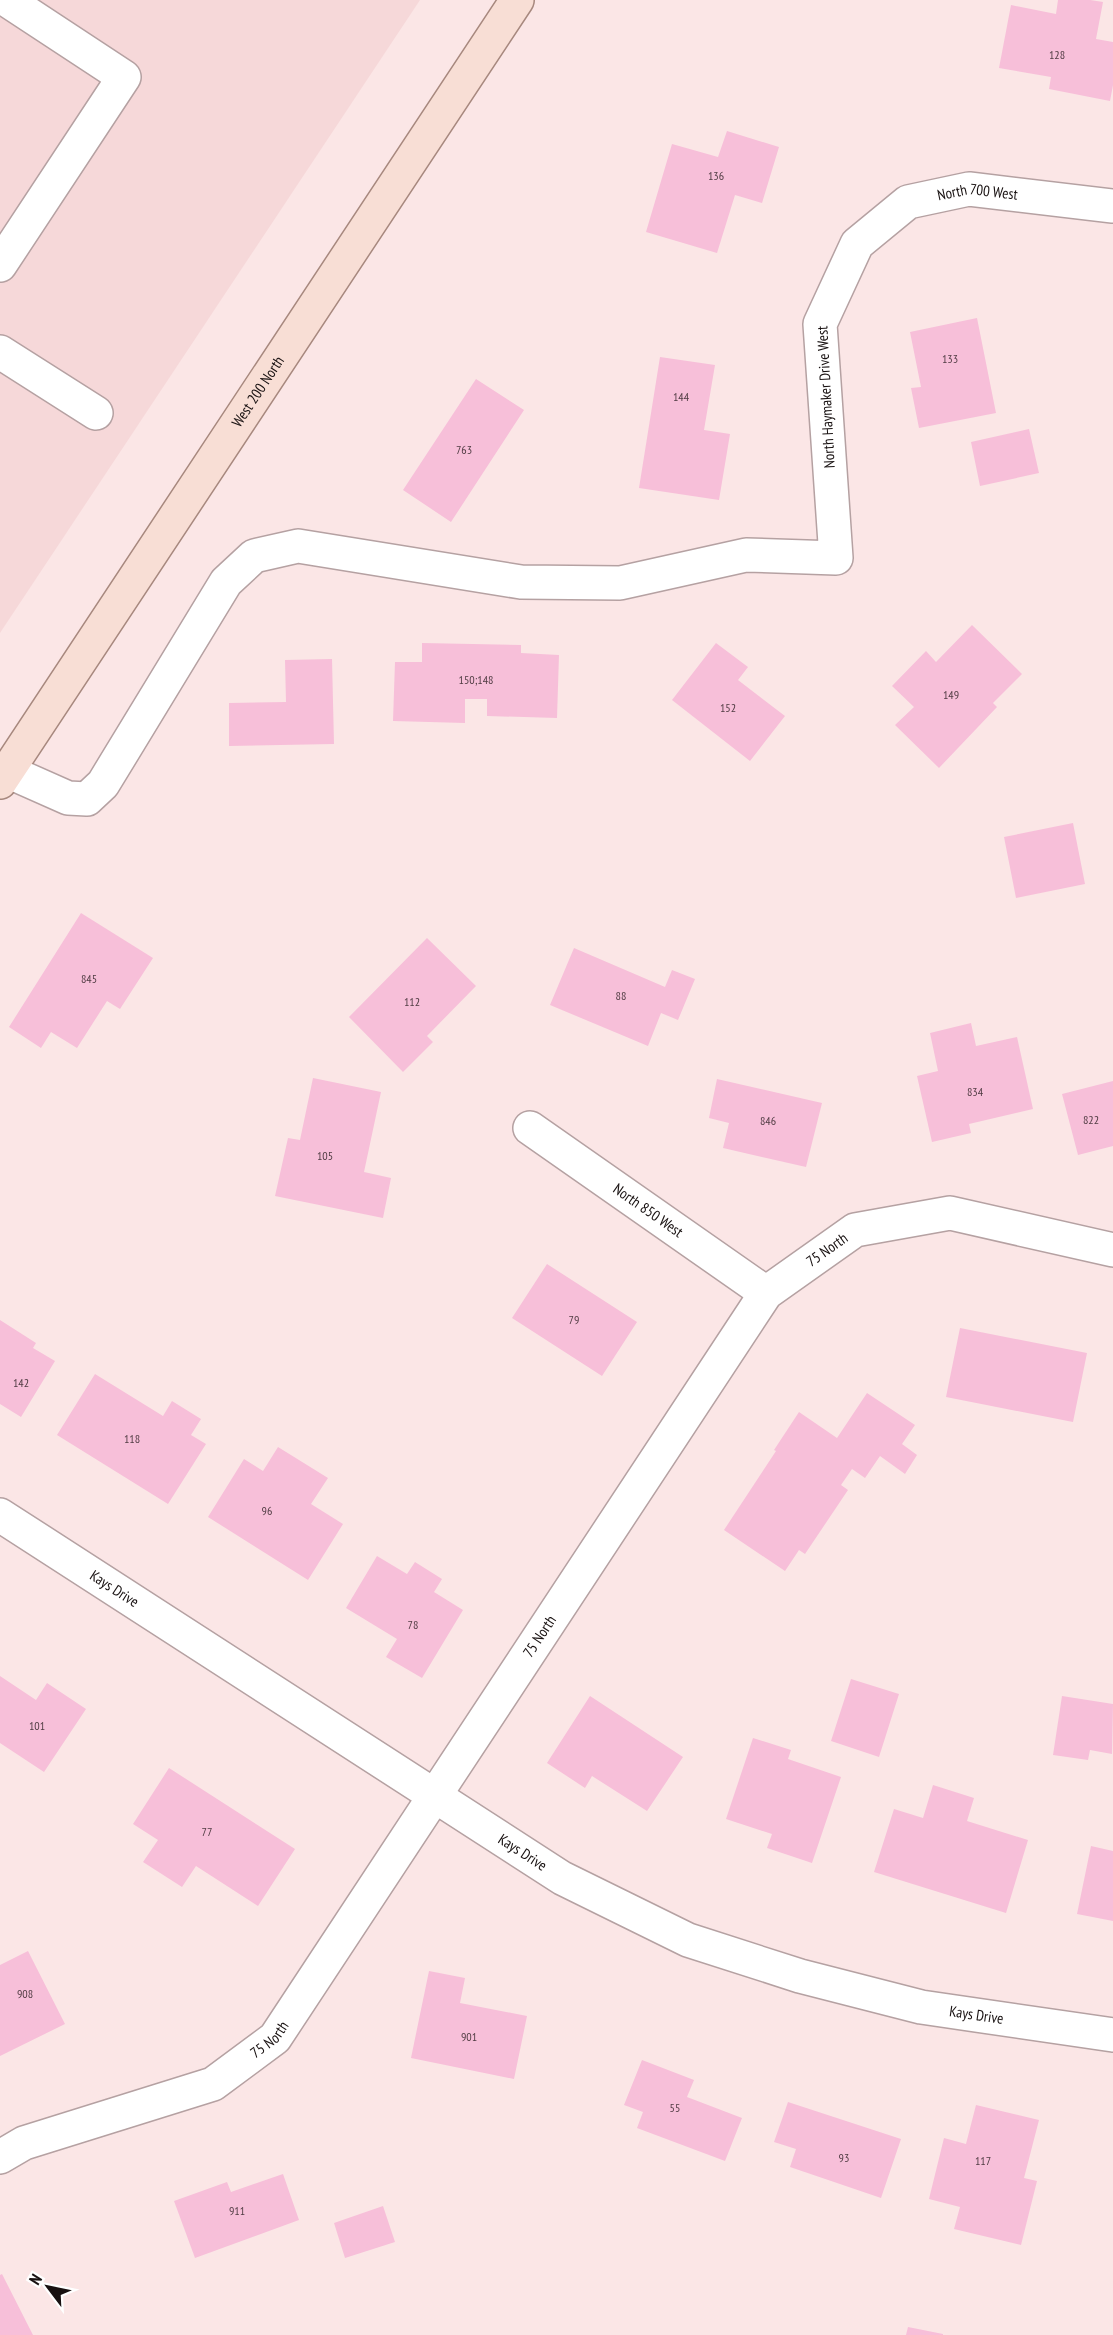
<svg xmlns="http://www.w3.org/2000/svg" width="1113" height="2335" font-family="'PT Sans Narrow',sans-serif">
<style>
.built{fill:#f6d8d9}
.building{fill:#f7bfd9}
.lines{fill:none;stroke-linecap:round;stroke-linejoin:round}
.minor-casing{stroke:#b5a1a2;stroke-width:36}
.major-casing{stroke:#a7887e;stroke-width:36}
.minor{stroke:#fff;stroke-width:33}
.major{stroke:#f8ded5;stroke-width:33}
.labels{text-anchor:middle;stroke-width:4.5;stroke-linejoin:round;paint-order:stroke}
.number-label{font-size:12px;fill:#503c43}
.street-label{font-size:15px;fill:#181111;stroke:#fff}
</style>
<rect width="100%" height="100%" fill="#fbe6e6"/>
<!-- built -->
<path class="built" d="M0,0H420L0,633Z"/>
<!-- building -->
<path class="building" d="M1058,0H1090L1103,2L1096,39L1113,42V85L1110,101L1049,89L1051,77L999,68L1011,5L1056,14Z
M727,131L779,147L762,203L735,195L717,253L646,232L672,144L718,157Z
M977,318L996,413L919,428L911,388L921,387L910,332Z
M660,357L715,365L704,430L730,434L719,500L639,488Z
M476,379L524,410L451,522L403,490Z
M1029,429L1039,473L980,486L971,442Z
M972,625L1022,674L993,703L997,707L939,768L895,725L914,707L892,686L926,651L936,662Z
M422,643L521,645V653L559,655L557,718L487,716V699H465V723L393,721L395,662H422Z
M716,643L748,667L738,680L785,716L750,761L672,700Z
M332,659L334,744L229,746V703L286,702L285,660Z
M1073,823L1085,884L1016,898L1004,837Z
M81,913L153,958L120,1009L107,1001L77,1048L51,1032L41,1048L9,1027Z
M427,938L476,986L427,1036L433,1042L403,1072L349,1017Z
M574,948L665,987L672,970L695,979L678,1020L661,1013L648,1046L550,1005Z
M971,1023L976,1046L1017,1037L1033,1109L969,1124L971,1133L932,1142L917,1076L938,1071L930,1033Z
M313,1078L381,1092L364,1172L391,1178L383,1218L275,1196L288,1138L300,1140Z
M717,1079L822,1103L806,1167L723,1148L729,1123L709,1118Z
M1113,1081V1146L1078,1155L1062,1094Z
M547,1264L637,1322L602,1376L512,1318Z
M0,1320L36,1343L33,1348L55,1361L21,1417L0,1404Z
M960,1328L1087,1353L1073,1422L946,1397Z
M95,1374L163,1416L172,1401L201,1419L191,1435L206,1444L168,1504L57,1435Z
M867,1393L915,1425L902,1444L917,1455L905,1474L880,1456L865,1478L852,1469L841,1485L848,1490L805,1554L799,1550L785,1571L724,1530L776,1451L774,1450L799,1412L837,1438Z
M278,1447L328,1478L311,1504L343,1524L308,1580L208,1517L244,1459L263,1471Z
M377,1556L407,1574L415,1562L442,1579L434,1592L463,1610L422,1678L386,1657L397,1639L346,1608Z
M0,1676L36,1700L47,1683L86,1709L44,1772L0,1743Z
M851,1679L899,1694L879,1757L831,1741Z
M590,1696L683,1757L647,1811L592,1776L585,1788L547,1763Z
M1062,1696L1113,1704L1112,1754L1090,1750L1088,1760L1053,1755Z
M753,1738L791,1750L788,1759L841,1777L812,1863L767,1848L772,1834L726,1819Z
M169,1768L295,1849L258,1906L196,1866L182,1887L143,1862L158,1840L133,1824Z
M933,1785L974,1798L967,1821L1028,1840L1006,1913L874,1872L894,1809L923,1818Z
M1091,1846L1113,1851V1921L1077,1914Z
M28,1951L65,2024L0,2056V1965Z
M429,1971L465,1978L460,2003L527,2016L514,2079L411,2058Z
M642,2060L694,2080L687,2097L742,2118L725,2161L637,2128L643,2112L624,2105Z
M788,2102L901,2139L881,2198L790,2167L796,2149L774,2142Z
M976,2105L1039,2120L1024,2178L1037,2181L1021,2245L954,2229L960,2207L929,2199L944,2138L966,2144Z
M283,2174L299,2220L195,2258L174,2201L227,2182L231,2192Z
M383,2206L395,2242L345,2258L334,2223Z
M2,2274L33,2335H0V2275Z
M908,2327L943,2334V2335H906Z"/>
<g class="lines">
<defs>
<g id="minor">
<path d="M0,265L124,77L7,0"/>
<path d="M0,352L96,413"/>
<path id="s1" d="M7,771L68,798L87,799L103,784L226,582L254,556L298,546L521,582L620,583L746,555L836,558L820,324L857,244L908,202L969,189L1113,206"/>
<path id="s2" d="M530,1128L766,1293"/>
<path id="s3" d="M0,1515L562,1878L688,1940L800,1976L921,2007L1113,2035"/>
<path id="s4" d="M0,2157L24,2143L213,2084L275,2038L766,1293L855,1230L950,1213L1113,1250"/>
</g>
<g id="major">
<path id="s5" d="M0,782L517,0"/>
</g>
</defs>
<!-- minor casing -->
<use href="#minor" class="minor-casing"/>
<!-- major casing -->
<use href="#major" class="major-casing"/>
<!-- minor -->
<use href="#minor" class="minor"/>
<!-- major -->
<use href="#major" class="major"/>
</g>
<g class="labels">
<!-- number labels -->
<g class="number-label">
<text x="1057" y="59">128</text>
<text x="716" y="180">136</text>
<text x="950" y="363">133</text>
<text x="681" y="401">144</text>
<text x="464" y="454">763</text>
<text x="476" y="684">150;148</text>
<text x="951" y="699">149</text>
<text x="728" y="712">152</text>
<text x="89" y="983">845</text>
<text x="621" y="1000">88</text>
<text x="412" y="1006">112</text>
<text x="975" y="1096">834</text>
<text x="1091" y="1124">822</text>
<text x="768" y="1125">846</text>
<text x="325" y="1160">105</text>
<text x="574" y="1324">79</text>
<text x="21" y="1387">142</text>
<text x="132" y="1443">118</text>
<text x="267" y="1515">96</text>
<text x="413" y="1629">78</text>
<text x="37" y="1730">101</text>
<text x="207" y="1836">77</text>
<text x="25" y="1998">908</text>
<text x="469" y="2041">901</text>
<text x="675" y="2112">55</text>
<text x="844" y="2162">93</text>
<text x="983" y="2165">117</text>
<text x="237" y="2215">911</text>
</g>
<!-- street labels -->
<g class="street-label">
<text dy="5" stroke="none"><textPath href="#s1" startOffset="1431">North 700 West</textPath></text>
<text dy="5" stroke="none"><textPath href="#s5" startOffset="468">West 200 North</textPath></text>
<text transform="translate(826 397) rotate(-93)" y="5">North Haymaker Drive West</text>
<text dy="5" stroke="none"><textPath href="#s2" startOffset="144">North 850 West</textPath></text>
<text dy="5" stroke="none"><textPath href="#s4" startOffset="1270">75 North</textPath></text>
<text dy="5" stroke="none"><textPath href="#s3" startOffset="136">Kays Drive</textPath></text>
<text dy="5" stroke="none"><textPath href="#s4" startOffset="784">75 North</textPath></text>
<text dy="5" stroke="none"><textPath href="#s3" startOffset="622">Kays Drive</textPath></text>
<text dy="5" stroke="none"><textPath href="#s3" startOffset="1108">Kays Drive</textPath></text>
<text dy="5" stroke="none"><textPath href="#s4" startOffset="298">75 North</textPath></text>
</g>
</g>
<!-- north arrow -->
<g transform="translate(48 2287) rotate(302)" stroke="#ffffff" stroke-width="4.5" paint-order="stroke">
<path d="M0-4.5L10 22L0 15L-10 22Z" fill="#181111"/>
<text y="-9" font-size="16" font-weight="bold" text-anchor="middle" fill="#181111">N</text>
</g>
</svg>
